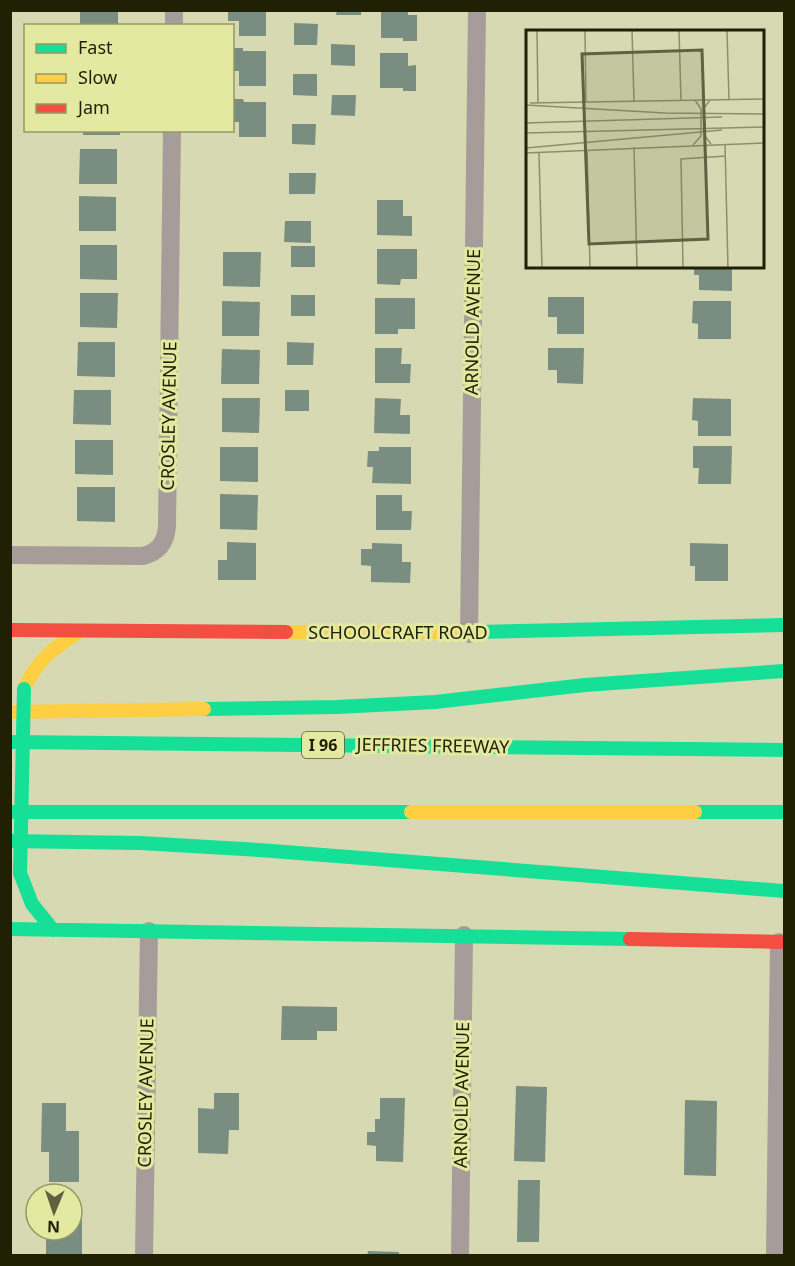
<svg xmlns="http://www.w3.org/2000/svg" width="795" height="1266" font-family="'Noto Sans',sans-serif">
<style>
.building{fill:#7a8d81}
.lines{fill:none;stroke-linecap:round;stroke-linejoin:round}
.street{stroke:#a69d9b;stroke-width:18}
.fast{stroke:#16e098;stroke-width:14}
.slow{stroke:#ffcf43;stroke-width:14}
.jam{stroke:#f24e42;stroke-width:14}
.fast-bridge{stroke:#16e098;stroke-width:14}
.labels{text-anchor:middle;stroke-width:6;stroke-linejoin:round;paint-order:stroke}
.shield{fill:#e4e9a1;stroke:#5a5c33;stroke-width:1.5}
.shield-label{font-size:16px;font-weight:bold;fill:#1f2004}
.street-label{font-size:18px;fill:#1f2004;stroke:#e4e9a1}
.inset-road{fill:none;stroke:#8d8f6c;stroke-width:1.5}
.view{fill:#5f6141;fill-opacity:0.15;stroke:#5f6141;stroke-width:3}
.inset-edge{fill:none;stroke:#1f2004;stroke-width:3}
</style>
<rect width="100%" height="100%" fill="#d6d9b1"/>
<!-- building -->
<path class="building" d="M80,10H118V26H80Z
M228,10H266V36H239V21H228Z
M337,10H361V15H336Z
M381,10H408V15H417V41H403V38H381Z
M294,23L318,24L317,45H294Z
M331,44L355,45V66L331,65Z
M232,48H243V51H266V86H239V71H232Z
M380,53H408V66L416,65V91H403V88H380Z
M293,74H317V96L293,95Z
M332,95H356L355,116L331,115Z
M232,99H243L244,102H266V137H239V122H232Z
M292,124H316L315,145L292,144Z
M83,130H120V135H83Z
M80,149H117V184H79Z
M289,173H316L315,194H289Z
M79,196L116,197V231H79Z
M377,200H403V216H412V236L377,235Z
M285,221H311V243L284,242Z
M80,245H117V280L80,279Z
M291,246H315V267H291Z
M377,249H417V279H401L400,285L377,284Z
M223,252H261L260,287L223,286Z
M694,267H732V291L699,290V275H694Z
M80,293H118L117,328L80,327Z
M291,295H315V316H291Z
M548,297H584V334H557V317H548Z
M375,298H415V329H398V334H375Z
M222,301L260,302L259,336H222Z
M693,301H731V339H698V324L692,323Z
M78,342H115V377L77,376Z
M287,342L314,343L313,365H287Z
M375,348H402L401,364H411L410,383H375Z
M548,348H584L583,384L557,383V370H548Z
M222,349L260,350L259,384H221Z
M74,390H111V425L73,424Z
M285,390H309V411H285Z
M222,398H260L259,433L222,432Z
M375,398L401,399L400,415H410V434L374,433Z
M693,398L731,399V436H698V421L692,420Z
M75,440H113V475L75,474Z
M693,446H732L731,484H698L699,468H693Z
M220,447H258V482L220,481Z
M379,447H411V484L372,483L373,467H367L368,451H379Z
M77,487H115V522L77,521Z
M220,494L258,495L257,530L220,529Z
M376,495H402V511H412L411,530H376Z
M227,542L256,543V580H218V560H227Z
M372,543L402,544V562H411L410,583L371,582V566L361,565V549H372Z
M690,543L728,544V581H695V566H690Z
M282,1006L337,1007V1031H317V1040H281Z
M516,1086L547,1087L545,1162L514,1161Z
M214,1093H239V1130H229L228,1154L198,1153V1108L214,1109Z
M380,1098H405L403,1162L376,1161V1146L367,1145V1132H375V1119H380Z
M685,1100L717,1101L716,1176L684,1175Z
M42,1103H66V1131H79V1182H49V1152H41Z
M518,1180H540L539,1242H517Z
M72,1207H82V1254L46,1256V1233H54V1230H72Z
M368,1251L399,1252V1256H367Z"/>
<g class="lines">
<!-- street -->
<path class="street" d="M174,26V10
M10,555L143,556C159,552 166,542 167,526L172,130
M469,634L477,10
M144,1256L149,931
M460,1256L464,935
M775,1256L779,942"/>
<!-- fast -->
<path class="fast" d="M476,632L784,625
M204,709L337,707L435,702L585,685L784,671
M10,742L784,750
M10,812H411
M695,812H784
M10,841L140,843L259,850L784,891
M20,873L32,904L53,930
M10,929L630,939"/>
<!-- slow -->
<path class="slow" d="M286,632H476
M24,689C36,661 55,647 80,631
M10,712L204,709
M411,812H695"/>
<!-- jam -->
<path class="jam" d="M10,630L286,632
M630,939L784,942"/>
<!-- fast-bridge -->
<path class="fast-bridge" d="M20,873L24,689"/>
</g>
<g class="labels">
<!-- shield labels -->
<rect class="shield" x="302" y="732" width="42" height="26" rx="4.5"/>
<g class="shield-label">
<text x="323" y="751">I 96</text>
</g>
<!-- street labels -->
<g class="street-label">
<text transform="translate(473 322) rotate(-89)" y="6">ARNOLD AVENUE</text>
<text transform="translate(169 416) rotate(-89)" y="6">CROSLEY AVENUE</text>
<text x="398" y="639">SCHOOLCRAFT ROAD</text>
<text transform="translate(433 746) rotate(1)" y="6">JEFFRIES FREEWAY</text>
<text transform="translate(146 1093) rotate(-89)" y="6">CROSLEY AVENUE</text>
<text transform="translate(462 1095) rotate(-89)" y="6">ARNOLD AVENUE</text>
</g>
</g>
<!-- overview -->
<g transform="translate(526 30)">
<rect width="238" height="238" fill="#d6d9b1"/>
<path class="inset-road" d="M11,0L12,73M59,0L60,72M106,0L108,72M153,0L155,71M201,0L203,70M184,70L178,78L179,106L185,114M4,73L239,69M0,75L139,83L239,84M0,93L196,87M0,103L239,97M199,114L202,238M167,115L175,106V79L169,70M108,117L111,238M0,118L196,100M61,120L64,238M0,123L239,113M13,123L16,238M157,238L155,129L200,126"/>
<path class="view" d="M176,20L182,209L63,214L56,24Z"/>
<rect width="238" height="238" class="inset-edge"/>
</g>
<!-- border -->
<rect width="795" height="1266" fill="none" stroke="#1f2004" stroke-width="24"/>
<!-- legend -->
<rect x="24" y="24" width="210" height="108" fill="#e4e9a1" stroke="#959962" stroke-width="1.5"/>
<rect x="36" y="44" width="30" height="9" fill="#16e098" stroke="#959962" stroke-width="1.5"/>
<text x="78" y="54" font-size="18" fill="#1f2004">Fast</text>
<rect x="36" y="74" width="30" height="9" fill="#ffcf43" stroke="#959962" stroke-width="1.5"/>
<text x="78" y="84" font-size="18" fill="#1f2004">Slow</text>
<rect x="36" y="104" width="30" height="9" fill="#f24e42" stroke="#959962" stroke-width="1.5"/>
<text x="78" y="114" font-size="18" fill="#1f2004">Jam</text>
<!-- north arrow -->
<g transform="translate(54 1212) rotate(182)"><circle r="28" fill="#e4e9a1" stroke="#959962" stroke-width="1.5"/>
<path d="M0-4.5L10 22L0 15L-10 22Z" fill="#5f6141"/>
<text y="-9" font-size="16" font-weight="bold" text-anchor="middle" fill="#1f2004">N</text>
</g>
</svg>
